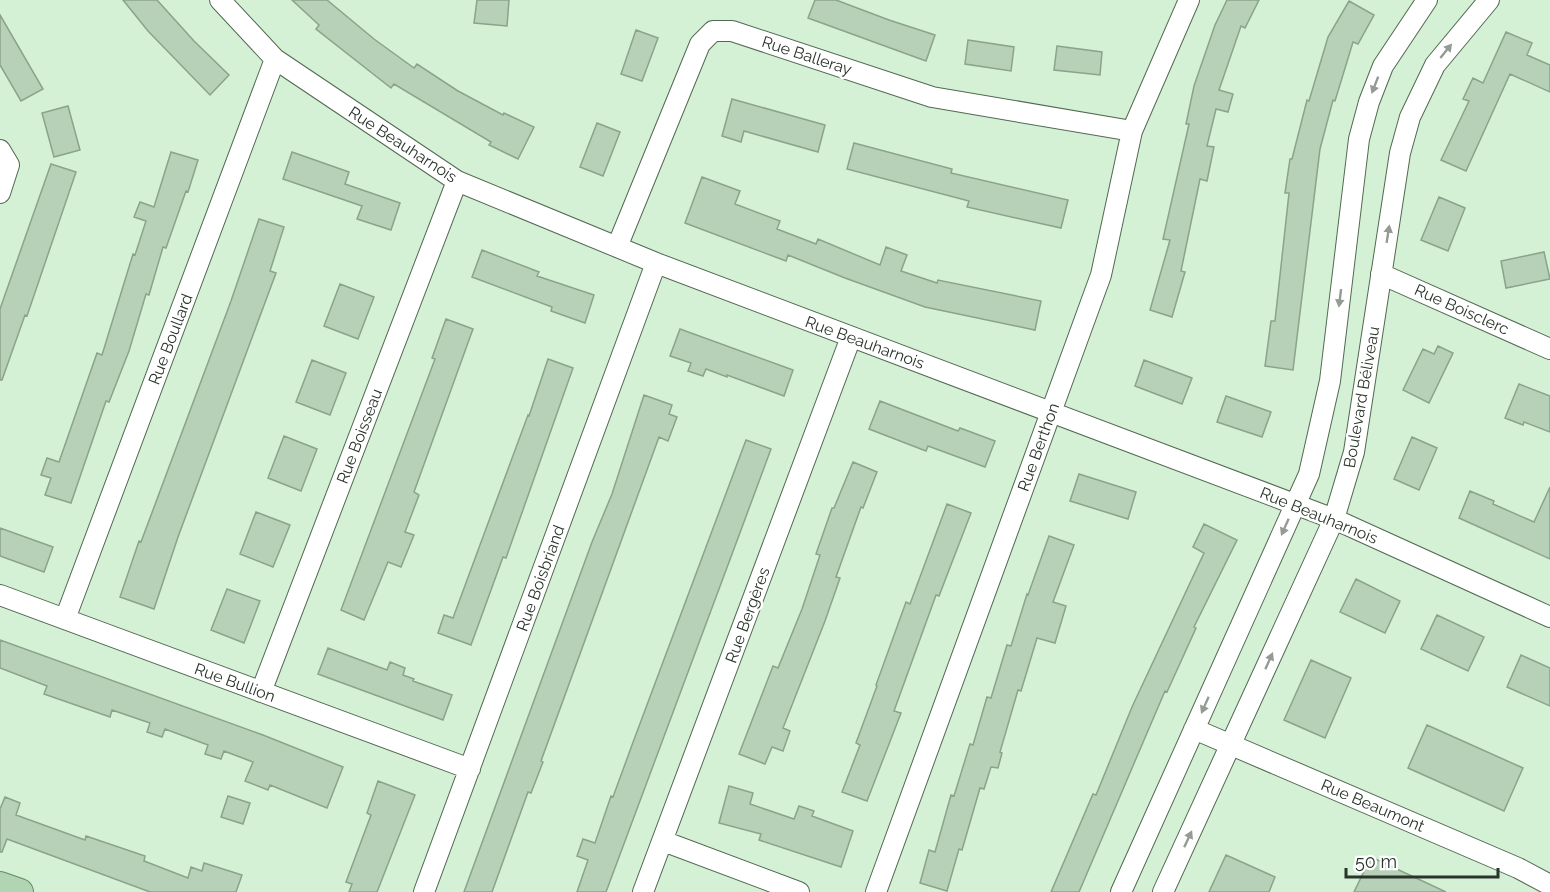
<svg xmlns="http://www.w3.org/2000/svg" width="1550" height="892" font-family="Raleway,sans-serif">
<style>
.building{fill:#b6d1b7;stroke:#8aa38a;stroke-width:1.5}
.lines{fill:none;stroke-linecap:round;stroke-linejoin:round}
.minor-casing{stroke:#526952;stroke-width:22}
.major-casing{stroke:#608a62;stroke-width:28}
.minor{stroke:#fff;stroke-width:20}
.major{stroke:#b1d5b3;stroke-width:26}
.oneway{fill:#949a94}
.labels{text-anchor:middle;stroke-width:5;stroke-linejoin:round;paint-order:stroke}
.street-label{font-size:16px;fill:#29342a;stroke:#fff}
</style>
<rect width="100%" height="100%" fill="#d4f0d5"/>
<!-- building -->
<path class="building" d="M123,0H157L194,41L229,75L210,95L148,31Z
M292,0H327L374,39L414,68L417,64L458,91L503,115L504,113L534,127L518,159L489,145L491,142L394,84L391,88L316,29L319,25Z
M477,0H509L507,26L474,23Z
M815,0H836L889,20L935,35L926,61L808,18Z
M1227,0H1259L1245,28L1241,26L1219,90L1233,94L1228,112L1216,109L1207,146L1214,147L1207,181L1200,179L1181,271L1185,272L1172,317L1150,310L1170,240L1163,239L1189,124H1186L1194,86L1215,25Z
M1349,1L1374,15L1358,44L1353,42L1335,101L1333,100L1320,149L1293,370L1265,366L1271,321H1275L1289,193H1285L1290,159H1292L1307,100L1309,101L1328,37Z
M0,15L43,89L21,101L0,65Z
M636,30L658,38L642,81L621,74Z
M1506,32L1532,43L1527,55L1550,65V92L1510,74L1466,171L1441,160L1469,101L1463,99L1473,78L1483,83Z
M968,40L1014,47L1011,71L965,64Z
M1057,46L1102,52L1100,75L1054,70Z
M732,99L825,125L818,152L744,131L741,142L722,136Z
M68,106L80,150L54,157L42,113Z
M597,123L620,132L603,176L580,167Z
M854,143L952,169L951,173L1068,200L1061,228L967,207L969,201L847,169Z
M171,152L198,160L188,192L186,191L166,248L163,247L149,295L146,294L129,351L109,402L106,401L71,503L45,495L51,478L41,475L47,458L59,462L97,353L102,355L133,254L135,255L146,221L134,217L140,202L154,207Z
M292,152L349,172L345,184L400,203L391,230L357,219L362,206L283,179Z
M51,164L76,172L27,316L25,315L2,380H0V309Z
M702,177L740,191L735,204L780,221L777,229L816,244L818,239L880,265L886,247L907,255L901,271L937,283L938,280L1041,301L1035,330L925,307L845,278L788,255L786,261L685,223Z
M1439,197L1465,208L1448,251L1421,240Z
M259,219L284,227L270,271L276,273L178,537L154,609L120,597L139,541L141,542L231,301Z
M482,250L539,272L537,276L594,295L585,323L551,311L552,307L472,277Z
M1544,252L1550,279L1506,288L1501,261Z
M340,284L374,297L358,339L324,326Z
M446,319L473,329L414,492L419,495L405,532L414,535L401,567L388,562L364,620L341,610L435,359L432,358Z
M680,329L793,370L784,396L727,375V377L706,369L703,376L688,371L691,363L670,356Z
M1438,346L1453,353L1429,403L1403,390L1423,349L1434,354Z
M548,359L573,368L506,558L503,557L471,645L438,633L444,615L453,618L528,415L529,416Z
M312,360L346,373L330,415L296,402Z
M1144,360L1192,378L1182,404L1135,386Z
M1519,384L1550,396V432L1524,422L1523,425L1505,418Z
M644,395L672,405L669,414L677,417L668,441L659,437L541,761L543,762L531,793L528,792L492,892H464L592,542L612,494Z
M1226,396L1271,412L1262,437L1217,422Z
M880,401L958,431L960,428L995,441L985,467L928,446L926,451L869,429Z
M284,436L317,449L301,491L268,478Z
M1412,437L1437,448L1419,490L1394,479Z
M746,440L771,449L741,530L606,892H577L588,860L577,856L583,839L595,843L611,796L613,797L632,745Z
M853,462L877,472L863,508L861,507L836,577L840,578L825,621L783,728L790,731L783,751L772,747L765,764L739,754L773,666L778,668L802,609L820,555L816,554L832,508H834Z
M1079,474L1136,492L1128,519L1070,501Z
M1550,487V559L1459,518L1470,491L1494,501L1493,504L1534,522Z
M947,504L971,513L939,596L936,595L894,711L901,713L867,801L842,792L860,745L856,743L877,686L876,685L906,602L910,604Z
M256,512L290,525L273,567L240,554Z
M1204,524L1237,540L1194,627L1196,628L1167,692L1165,691L1079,892H1051L1093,794L1096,795L1132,707L1204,553L1193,547Z
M0,528L53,547L44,572L0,556Z
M1049,536L1074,545L1053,602L1066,606L1055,643L1037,638L1021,691L1018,690L1000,752L1002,753L998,768L991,767L984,789L980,788L962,850L959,849L947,891L920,883L929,850L935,852L951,795L954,796L970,744L973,745L987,697L991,698L1007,645L1011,646L1027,594L1028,595Z
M1356,579L1400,601L1385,633L1340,612Z
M227,589L260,601L244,643L211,630Z
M1437,615L1484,637L1468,671L1421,649Z
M0,640L263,735L343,767L327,808L270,785L268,790L245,781L253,762L224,751L221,759L205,754L208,745L165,729L162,737L147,732L150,723L112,710L110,717L44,694L47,686L0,668Z
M328,648L387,670L390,662L405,668L403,675L414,679L413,681L452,695L443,720L318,674Z
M1521,655L1550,668V706L1507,687Z
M1311,660L1351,678L1325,738L1284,720Z
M1427,725L1523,768L1504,811L1408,768Z
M378,781L415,795L377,892H349L352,884L346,882L371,815L367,813Z
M729,786L753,793L750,804L794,819L799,806L814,811L812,816L853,831L841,867L759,840L761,834L719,823Z
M228,796L250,803L243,824L221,817Z
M5,797L20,803L16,815L85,840L86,836L145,856L144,861L188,878L191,867L202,871L204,863L242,875L236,892H150L7,839L2,852H0V809Z
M1226,855L1275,877L1269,892H1209Z
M1371,857L1446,892H1354Z"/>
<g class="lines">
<defs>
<path id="minor" d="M220,0L275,59L457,181L656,263L1334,519L1550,617
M0,150L9,165L0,193
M617,247L700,44L713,31H732L932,97L1132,131
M1381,274L1550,349
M0,595L470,769
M65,619L275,59
M261,692L457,181
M1194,729L1518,868L1550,885
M663,841L799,892
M424,892L656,263
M643,892L851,337
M876,892L1101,275L1132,131L1189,0
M1121,892L1309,474L1330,381L1359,139L1369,102L1383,66L1427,0
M1163,892L1334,519L1354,452L1400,153L1410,117L1435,65L1489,0"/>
<path id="major" d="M0,885L20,892"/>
</defs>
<!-- minor casing -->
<use href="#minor" class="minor-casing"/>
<!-- major casing -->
<use href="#major" class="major-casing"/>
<!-- minor -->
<use href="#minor" class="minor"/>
<!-- major -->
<use href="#major" class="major"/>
</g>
<!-- one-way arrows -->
<defs><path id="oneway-solid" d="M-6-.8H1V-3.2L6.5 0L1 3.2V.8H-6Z" transform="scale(1.5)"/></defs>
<g class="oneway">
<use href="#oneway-solid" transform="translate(1446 51) rotate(-51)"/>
<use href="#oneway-solid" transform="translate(1375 85) rotate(111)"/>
<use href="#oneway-solid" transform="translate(1388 234) rotate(-81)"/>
<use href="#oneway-solid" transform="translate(1340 298) rotate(97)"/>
<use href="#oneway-solid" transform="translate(1285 527) rotate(114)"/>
<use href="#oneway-solid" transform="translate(1269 661) rotate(-66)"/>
<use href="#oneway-solid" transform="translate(1205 705) rotate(114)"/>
<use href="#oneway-solid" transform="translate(1188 839) rotate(-65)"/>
</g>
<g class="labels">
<!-- street labels -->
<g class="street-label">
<text transform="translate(807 55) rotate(18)" y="6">Rue Balleray</text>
<text transform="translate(403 144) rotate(33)" y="6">Rue Beauharnois</text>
<text transform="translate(1462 309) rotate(24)" y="6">Rue Boisclerc</text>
<text transform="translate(170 339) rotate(-69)" y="6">Rue Boullard</text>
<text transform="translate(865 342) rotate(20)" y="6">Rue Beauharnois</text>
<text transform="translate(1361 397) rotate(-80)" y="6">Boulevard Béliveau</text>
<text transform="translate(359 436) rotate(-69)" y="6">Rue Boisseau</text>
<text transform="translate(1038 447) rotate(-70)" y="6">Rue Berthon</text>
<text transform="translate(1319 515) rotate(22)" y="6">Rue Beauharnois</text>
<text transform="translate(540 578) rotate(-70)" y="6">Rue Boisbriand</text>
<text transform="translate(747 615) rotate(-70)" y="6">Rue Bergères</text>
<text transform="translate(235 682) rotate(20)" y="6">Rue Bullion</text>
<text transform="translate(1373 805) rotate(23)" y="6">Rue Beaumont</text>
</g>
</g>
<!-- scale -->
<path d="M1346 868v9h152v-9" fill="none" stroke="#29342a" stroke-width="3"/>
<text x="1355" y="868" font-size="18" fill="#29342a" stroke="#ffffff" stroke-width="4.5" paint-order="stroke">50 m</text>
</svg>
